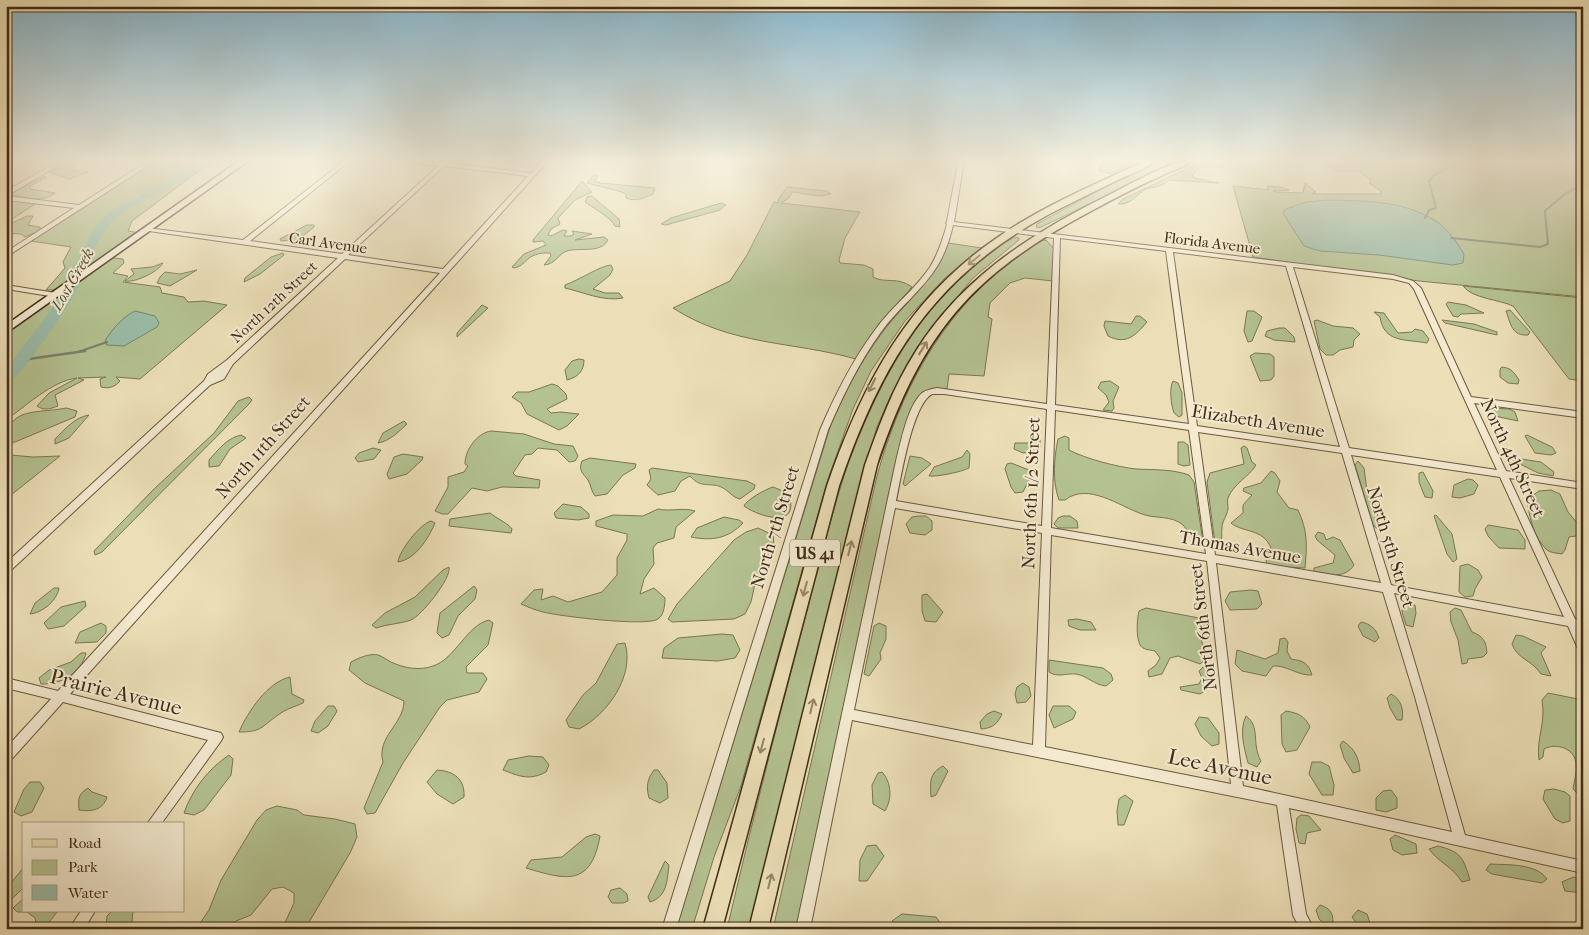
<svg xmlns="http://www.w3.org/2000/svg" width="1589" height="935" font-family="'IM FELL French Canon',serif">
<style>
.green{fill:#b4c291;stroke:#7a7654}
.water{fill:#9abda9;stroke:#76836f}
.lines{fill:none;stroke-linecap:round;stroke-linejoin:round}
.stream-far1{stroke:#76836f;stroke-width:2}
.stream{stroke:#76836f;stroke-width:2.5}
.river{fill:#9abda9;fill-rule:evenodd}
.street-casing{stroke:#6c583f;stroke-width:2}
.secondary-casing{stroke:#412b17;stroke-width:3}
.primary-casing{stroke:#412b17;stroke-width:3}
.street{fill:#f3ead0;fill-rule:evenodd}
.secondary{fill:#f3ead0;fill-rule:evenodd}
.primary{fill:#ecdfb7;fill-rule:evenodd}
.oneway{stroke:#968567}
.labels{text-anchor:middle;stroke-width:4;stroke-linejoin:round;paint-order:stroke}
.far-street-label{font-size:15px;fill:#412b17;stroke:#f3ead0}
.far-water-label{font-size:16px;font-style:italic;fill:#57503c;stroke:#f3ead0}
.shield{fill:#f3ead0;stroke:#76644e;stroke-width:1}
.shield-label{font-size:16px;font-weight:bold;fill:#412b17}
.street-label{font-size:18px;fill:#412b17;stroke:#f3ead0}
.near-street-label{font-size:21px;fill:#412b17;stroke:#f3ead0}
</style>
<rect width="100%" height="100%" fill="#ecdfb7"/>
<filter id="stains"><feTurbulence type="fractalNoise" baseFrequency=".004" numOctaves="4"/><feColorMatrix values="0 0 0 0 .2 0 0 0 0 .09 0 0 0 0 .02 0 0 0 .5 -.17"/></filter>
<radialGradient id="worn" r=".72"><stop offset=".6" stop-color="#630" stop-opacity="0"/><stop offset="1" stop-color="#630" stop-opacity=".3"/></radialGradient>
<!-- green -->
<path class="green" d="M155,161H212L132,221L128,231L140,233L58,290H46L65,268L63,262L71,247L31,241Z
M1114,161H1137V162L1110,174L1099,170L1101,165Z
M1158,161H1180L1039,228L1036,227L1037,224L1103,188Z
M1203,161H1229L1223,167H1200L1193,174V178L1219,183L1168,180C1162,188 1154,186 1146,189C1136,194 1132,205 1118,204L1123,199Z
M1316,161H1583V297L1419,281L1253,257L1233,186L1269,190L1267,186L1280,187L1289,190L1273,191L1276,192L1303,193L1305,183L1316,192L1312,194H1381V191L1369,183L1371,180L1358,171H1338Z
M71,164L75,165L72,170L88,172L69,179L49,172Z
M594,175L598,176L594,181L600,183L655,188L653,194C644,198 635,202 626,198V194L622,192L587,183Z
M42,177H46L30,186V189L55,193C41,204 25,196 9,195Z
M582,181L592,192L575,200L558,218L560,224L551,229L548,235L551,236L563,230L567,231L564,236H571L574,234L572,231L592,234L575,240L604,237L608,240C600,254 581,247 567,251C558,254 556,264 544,265L551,256L550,253C525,252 527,266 514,268L512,267L524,254L546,245L543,241L533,242V240Z
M787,187L826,191L831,194L820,196L792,192L789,198L781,203L860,212L845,238L839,260L840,263L864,265L873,269V277C885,284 897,276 912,287L884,319L856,359C792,341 732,346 673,308L730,281L747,255L774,202L779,203L778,200Z
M592,196L619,219L620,227L615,226C610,217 595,209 585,202L587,197Z
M6,199L35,203V204L6,223Z
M721,203L726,205L720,210L666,225L661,224L671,218Z
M27,216H33L28,225L40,227V230L25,237L21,234L6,233V226Z
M307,225H314V227L294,243L289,240L281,241L280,239Z
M1015,237L1019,238V240L973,278L918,346L891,395L877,427L860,485L750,929H727C753,817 782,706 811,595C826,537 841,478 863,422C868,410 872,397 877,386C906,331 959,265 1015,237Z
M1046,240L1054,249L1053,281L1025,278L1010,283L990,303L988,317L992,319L984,376L949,374L947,389H931L922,393L899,450L798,929H773L877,476C900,392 939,319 1008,263C1018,255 1033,240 1046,240Z
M948,243L982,248L944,279L905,321L871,371L853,409L828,479L741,786L714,857L692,929H676L831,424C845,392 861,361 882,333C904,303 936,279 948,243Z
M283,253L284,255L260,274L244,282L245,278L271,257Z
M113,258L123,259L124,263L113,273L128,276L123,282L160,287L162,293L184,297L188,302L204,301L227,305L140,379L116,377L120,381C115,387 109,389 101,387L100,379L106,377L78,378L84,380L55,395L58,406C50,409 44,411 37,406L49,393L77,378C52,381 26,406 6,420V334Z
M163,263C158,272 135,283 125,281L134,274L131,269L152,267Z
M611,265L613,269L610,275L593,289L605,293H619L623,298C604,302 583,292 565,288V285C577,281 602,265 611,265Z
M197,270L170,286L157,283L160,277L165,272L180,274Z
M1463,286L1583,298V381L1569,379L1513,306C1498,299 1473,299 1463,286Z
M1448,302L1466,305L1484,313L1461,314L1458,317L1453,316L1446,304Z
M482,305L488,308L457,337V333Z
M1510,310L1530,332L1528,335C1512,336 1511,325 1506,311Z
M1247,311H1254L1262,317L1252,341L1248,342L1244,331Z
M1374,312L1384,313L1398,333L1412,332L1415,329L1423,331L1429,339L1427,343C1405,339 1384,343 1380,317Z
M1136,316H1140L1147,322C1135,336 1126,345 1108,336L1104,326L1105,321L1131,324Z
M1317,320L1333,326L1353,328L1360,334L1354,340L1353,347L1340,350L1333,355H1326L1320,349L1314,321Z
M1442,320L1474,324L1497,332V335L1445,323Z
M1279,328H1285L1294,337L1295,342L1274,340L1265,336L1267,331Z
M1255,353L1270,354L1274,357V376L1271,380L1260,381L1250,356Z
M579,359L584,360C584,371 578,377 567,380L565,370L572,361Z
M1502,367C1511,368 1514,372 1519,380L1518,384L1508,383L1500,377V369Z
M1110,381L1119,387L1113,401L1114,408L1112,411L1103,410L1109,402L1106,395L1098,388L1101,382Z
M1173,381L1178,383L1182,393V415L1179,417L1174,413C1171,405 1169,388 1173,381Z
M552,384L558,386L566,394L567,399L547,409L551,413L561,412L579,414L567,426L559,430L527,414L521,403L512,397L517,392H529Z
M249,397L252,400L249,404L102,552L95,555L94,551L153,490L214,433L238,401Z
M66,408L77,411L75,417L15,442L6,444C6,405 40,414 66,408Z
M1492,408L1509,409L1515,412L1518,421L1490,415L1487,410Z
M89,415L69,438L55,444V439C64,430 75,417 89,415Z
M404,421L407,424C398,432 390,441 378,443L383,433Z
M491,431L524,434L554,444L573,446L578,456L575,461L569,462L557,450L538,448L532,454L525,455L513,473L516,476L540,480L539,488L502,487L487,491L472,488L448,514H442L435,511L448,487V477L464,472L468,466L465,464C465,450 477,433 491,431Z
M241,435L246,438L230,449L219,466L209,467V460C218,450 227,438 241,435Z
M1527,435L1552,447L1556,453L1551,455L1535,453L1525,436Z
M1065,436L1069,438V450C1086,459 1118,467 1136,469C1155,470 1172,469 1189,475L1194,482L1203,542L1194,540C1191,536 1187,529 1183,525C1172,515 1154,519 1142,514C1119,506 1088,482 1065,500H1059C1052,481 1054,458 1058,439Z
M1036,437L1040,440V447L1036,452L1023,453L1014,449L1015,443H1030Z
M1178,442H1184L1188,445L1190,465L1184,466L1178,464Z
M1244,446L1247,448L1252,462L1256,465C1249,477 1234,483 1228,498C1227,502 1228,505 1228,509C1227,516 1222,521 1222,528C1221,534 1223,538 1220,544L1215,543L1207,482L1210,473L1244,464L1241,448Z
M373,448L381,450L374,459L358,462L355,458L359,453Z
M967,450L970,454L969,468C961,472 937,477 929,476L934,467L962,457Z
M403,454L423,457L422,460L407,474L389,479L387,474L394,457Z
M10,455L33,457L60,456L6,499V456Z
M910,456L922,458L931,464L905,486L903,484Z
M590,458L636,464L635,468L623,475L607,494L595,496C591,491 591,485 588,480C583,473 578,471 582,461Z
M1514,458L1541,462L1554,472L1553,476L1538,473L1514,461Z
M1358,461L1364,468L1367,491L1375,505L1381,528L1380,531L1373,525L1355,465Z
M1011,463L1029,470L1030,478L1023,492L1015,493L1011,487L1005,469L1007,464Z
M652,468L747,481L755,485L754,489L740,499C732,497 730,492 723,488C711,481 702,490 690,476L681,481L675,491L658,495L647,485L651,479L649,470Z
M1271,471L1275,473L1280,481L1277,492L1289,508L1298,510C1308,531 1307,546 1305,568L1268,566L1266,561L1271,548C1263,528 1243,533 1231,523L1243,513V505L1252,495L1243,491L1244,488L1261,483Z
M1423,472L1433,491L1432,498L1425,497L1419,482V473Z
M1468,479L1473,480L1478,485L1474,494L1460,498L1452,497L1454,485Z
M773,487L788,493C802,529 761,518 744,506C746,500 766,489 773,487Z
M1551,490L1560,494L1568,512L1582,529L1583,535L1569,537L1565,550L1562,554C1557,553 1551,553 1547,550C1535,540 1527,513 1528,499L1539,491Z
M563,504L581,507L589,514V518L578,520L556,518L554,513Z
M658,509C671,512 682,507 695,511L676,527L674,538L657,543L653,548L654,564L644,579L640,594L654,588L665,598C665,605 664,615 658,619C647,627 558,616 543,612C535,610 528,607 521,604L534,590L543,589L541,600L553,596L568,602L602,592L617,575V558L627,540V534L596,526V521L613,515L643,516Z
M490,513C496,518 509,524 512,529L511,533L449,526L450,519Z
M1436,515L1452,534L1457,559L1453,562L1447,554L1434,516Z
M918,516H926L932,521V530L925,535L910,533L906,524L912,517Z
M1063,516H1070L1077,521L1078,528H1058L1054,524L1058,518Z
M724,517L739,520L743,523C728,539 711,541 691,537L697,528Z
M431,521L435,523C428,539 416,559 398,562C399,551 420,524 431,521Z
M1488,525L1518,530L1525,540V549L1499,548L1488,536L1485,529Z
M758,528L773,535L774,544L756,579L751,602L745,614L734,619L672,622L668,619L677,604L734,540L746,532Z
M1318,532L1324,534L1326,540L1333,537L1340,540L1354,565C1345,579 1329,575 1314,572V568L1333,563L1335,555L1317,540L1315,536Z
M1468,564L1478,570L1482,577L1475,589L1473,596L1465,597L1459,592L1460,566Z
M449,567C452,578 421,616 411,620C400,624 387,624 376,628L372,625L385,613L415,597L443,570Z
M474,586L477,590L475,599L458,616L449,635L442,638L437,633L440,613Z
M54,588H59C57,601 42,613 30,614L35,603Z
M1251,590L1258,591L1262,604L1257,609L1230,610L1225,601L1230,592Z
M927,594L943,612L936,622L925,621L922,611V595Z
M85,601L86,606L64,626L48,629L44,623L61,607Z
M1407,601L1415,605L1416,613L1413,627L1406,625L1402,612L1403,603Z
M1146,608L1199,618L1205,623L1207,633L1201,638L1206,659L1200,664L1178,656L1170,658L1162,674L1149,677L1148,671L1156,665L1160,658L1155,651C1152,650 1146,650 1143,648C1135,644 1137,618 1139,611Z
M1455,608L1461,610L1472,632C1483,636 1486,641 1487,653L1483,657L1468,659L1467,663L1462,664L1458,640L1451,622L1450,612Z
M1077,619L1091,622L1096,630H1080L1069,626L1068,620Z
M489,620L493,623L488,645L466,667L467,673H483L487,679L479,692L447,700L440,707L403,763L375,813L367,814L364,808L383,762C376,737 404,724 404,701L365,683L349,670L351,662C359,658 369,653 378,655C382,656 387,660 391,662C404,668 419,671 433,666C455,659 467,625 489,620Z
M1361,622C1371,624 1376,629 1379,638L1375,642L1363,636L1358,626Z
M101,623L106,626V633L97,642L75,643L80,632Z
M879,623L886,626V639L880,653L881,659L869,676L864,674L874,626Z
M722,634L733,635L740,650L735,658L718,661L662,658L664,648L678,638Z
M1516,635L1523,636L1546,647L1541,653L1551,676L1541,674C1531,659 1518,660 1512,644Z
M1285,638L1288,642L1287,651L1291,659C1303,661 1308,662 1312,675C1298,676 1287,665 1273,666L1266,676L1242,671L1235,664L1237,650L1265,659L1278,653L1280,639Z
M625,643C635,676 607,715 579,729L569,727L566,720L583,695L596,683L617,644Z
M81,653H86C81,674 60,685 41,684L39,678L49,670L71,662Z
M1049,660L1103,668L1111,674L1113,680L1106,686C1094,685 1088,676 1076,674C1066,673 1058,678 1049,672Z
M1203,667L1209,671L1208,689L1200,694L1181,690L1180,687L1199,684L1202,678L1199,671Z
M290,677L292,694L304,700L303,703C294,707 286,709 278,715C261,727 262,732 239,732C248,711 268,682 290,677Z
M1023,683L1029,687L1031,696L1026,702L1017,703L1015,694L1017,687Z
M1548,693L1583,700V739L1580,741L1583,753V791L1580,796L1573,789C1574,782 1577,773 1576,765C1576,749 1557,742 1544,749L1543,757L1539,760C1536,738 1546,724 1542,700Z
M1391,694C1401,699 1404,709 1402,720H1397L1390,708L1387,698Z
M328,706H334L337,711L328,726L318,733L311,731L315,721Z
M1053,706H1069L1076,712L1073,719L1054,728L1049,715Z
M994,711L1002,714C997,725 992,728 981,729L980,722L987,714Z
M1286,711C1298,713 1305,716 1310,727L1297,750L1286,752L1282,744L1281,715Z
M1246,716C1261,727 1251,743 1261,761L1257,767L1248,763C1244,747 1239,730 1246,716Z
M1199,717L1208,718L1219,733V744L1212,746L1201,736L1195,724Z
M1343,741C1355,749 1359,758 1360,771L1353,773L1344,758L1340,745Z
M229,755L233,759L231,775L204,810L194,815L184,813C192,790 208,769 229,755Z
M529,756L543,757L549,765L546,772C529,781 519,776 503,770L508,760Z
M1312,762H1321L1329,766L1334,785L1333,795H1322L1309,774Z
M943,766L948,771L936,795L931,797C930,783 929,773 943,766Z
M437,770C454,771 465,779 464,797L453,804L437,794L427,782Z
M654,770H658L667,783L668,798L660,803L649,798C646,786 647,780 654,770Z
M882,772C892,783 892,799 885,811L873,804L872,785L878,773Z
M30,782H40L44,788L32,812L21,816L14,812L24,789Z
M88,788L92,792L107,797C103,810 92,812 79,810C78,799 78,794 88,788Z
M1554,789L1565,792L1570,796V821L1563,823L1555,819L1543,799L1545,790Z
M1391,790L1397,798V808L1386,812L1376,810V798L1383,791Z
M1125,795L1133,801L1124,825H1118L1117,811L1119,799Z
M277,806L297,810L304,815L335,819L355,824L357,837L350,853L305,929H282L294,903V893L283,887L272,889L251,915L236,921L229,929H196L209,910L221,880L257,820L266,810Z
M1301,815L1309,816L1321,830L1307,833L1305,844L1299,843L1296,829L1297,818Z
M595,834L600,836C591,887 566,880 526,868L531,860L562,857L586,837Z
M1395,835L1416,844L1417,853L1402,855L1393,850L1390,839Z
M876,845L884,856L867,881H859L860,860L867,846Z
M1438,846C1461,852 1463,857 1470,880L1462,882C1451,865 1439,863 1429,849Z
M665,861L669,865C667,881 667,897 650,902L648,897Z
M1490,864C1507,865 1536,863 1547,879L1542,883L1492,874L1486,870Z
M24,867V887L6,905V889Z
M1573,877L1583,880V893L1565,891L1562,882Z
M620,888L627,894L628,901L623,903H612L608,897L611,890Z
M24,898V911L57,912L47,925L37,928L35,918L27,912H17L13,908Z
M1320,905C1329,908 1333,912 1333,922L1327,926L1319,919L1316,910Z
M1358,910L1367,914L1370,923L1368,929L1359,927L1352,917Z
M112,911H133L132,922L129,929H106L107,916Z
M902,914L936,917L941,924L938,929C923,929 903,933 892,921Z"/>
<!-- water -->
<path class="water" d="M1328,200C1366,201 1407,200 1440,224C1449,231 1458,244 1464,254L1463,263L1453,265L1379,255L1320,251L1304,246L1283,213L1286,209L1306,202Z
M135,311L155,316L159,323L157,327L124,346L107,345L105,341C111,330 124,316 135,311Z"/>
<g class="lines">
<!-- stream-far1 -->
<path class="stream-far1" d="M1425,218L1429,210L1436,208L1429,181L1434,175L1462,161
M1451,238L1540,247L1548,244L1545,211L1566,193L1583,185
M78,352L107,342"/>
<!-- stream -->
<path class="stream" d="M22,360L85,351"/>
<!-- river -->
<path class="river" d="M194,161H205C180,194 129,198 106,229C93,246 87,268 78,287C64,314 46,339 27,363C21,370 15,381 6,384V369L49,313L97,224L113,209L164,183Z"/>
<defs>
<path id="street" d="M59,161H66L6,196V191Z
M148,161H155L6,257V252L74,208L6,200V196L79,205Z
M344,161H350L250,241L342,254L438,166L412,163L409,161L441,163L443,161H449L447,163L531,173L542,161H548L70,694L221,733L223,737L221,741L161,824H147L208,740L63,702L10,761L6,762V748L51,699L6,688V678L58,691L440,273L345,259L233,364L224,379L210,385L9,572L6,573V563L204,381L208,374L227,360L338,258L149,231L146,229L147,228L243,240ZM444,166L528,176L443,269L348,255Z
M945,161H964L954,222L1393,275L1413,281L1421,288L1471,397L1583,412V418L1474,403L1506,471L1583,483V489L1509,478L1575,619L1583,621V629H1579L1583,636V652L1579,651L1568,626L1394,593L1425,697L1465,835L1583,861V873L1289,808L1306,914L1314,929H1300L1293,915L1277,805L852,720L810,929H796L896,461C901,442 907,407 922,393C926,390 932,389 937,388L1047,404L1054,238L953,225C950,239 945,253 938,265C923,290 898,308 881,332C859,362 843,396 828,430L676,929H662L820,430C835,395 852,361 875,330C891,307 915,290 930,267C938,254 943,239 947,224L946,223L947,221L958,163H948ZM1060,238L1166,251L1189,424L1055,405ZM1173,252L1286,266L1340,447L1197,426ZM1293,267L1393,279L1409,283L1414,289L1497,470L1349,448ZM932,394H944L1047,409L1042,526L896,501C901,478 912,405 932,394ZM1055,410L1189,430L1206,554L1051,528ZM1198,432L1342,453L1381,583L1215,555ZM1351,455L1500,477L1564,617L1391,585ZM895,508L1042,533L1033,745L854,710ZM1051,535L1207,561L1231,784L1045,747ZM1216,563L1383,592L1415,697L1452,832L1243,786Z
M6,285L56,293L60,295L56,297L6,289Z
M81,911H95L84,929H69Z"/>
<path id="secondary" d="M239,161H248L6,333V325Z"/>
<path id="primary" d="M1145,161H1155C1146,169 1130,174 1118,180C1093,192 1068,204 1044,217C930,280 880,366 839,486L722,929H703L827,486C861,387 906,301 994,240C1040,207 1094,185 1145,161Z
M1180,161H1191C1183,168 1170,171 1161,176C1138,186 1115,198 1093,210C970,275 921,334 877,465L768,929H749L865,465C879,426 893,387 916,351C961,279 1030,234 1105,197C1130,184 1154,171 1180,161Z"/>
</defs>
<!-- street casing -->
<use href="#street" class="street-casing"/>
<!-- secondary casing -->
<use href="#secondary" class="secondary-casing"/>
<!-- primary casing -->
<use href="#primary" class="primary-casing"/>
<!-- street -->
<use href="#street" class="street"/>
<!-- secondary -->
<use href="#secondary" class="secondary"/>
<!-- primary -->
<use href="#primary" class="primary"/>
</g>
<!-- one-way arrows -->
<defs><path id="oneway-shaft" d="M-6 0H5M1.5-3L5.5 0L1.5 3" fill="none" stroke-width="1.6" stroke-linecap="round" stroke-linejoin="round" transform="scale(1.25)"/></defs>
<g class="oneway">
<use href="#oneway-shaft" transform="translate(974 260) rotate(141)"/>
<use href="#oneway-shaft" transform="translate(923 348) rotate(-58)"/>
<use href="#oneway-shaft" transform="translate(872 385) rotate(117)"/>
<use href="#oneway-shaft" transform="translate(850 548) rotate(-76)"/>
<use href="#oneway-shaft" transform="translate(805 589) rotate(105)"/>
<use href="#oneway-shaft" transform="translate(812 706) rotate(-76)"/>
<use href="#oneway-shaft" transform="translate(762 746) rotate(105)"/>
<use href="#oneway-shaft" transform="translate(770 881) rotate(-76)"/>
</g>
<!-- sky -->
<linearGradient id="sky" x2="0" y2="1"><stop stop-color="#89b8cf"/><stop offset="0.55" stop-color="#f6f1df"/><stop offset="1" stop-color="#f6f1df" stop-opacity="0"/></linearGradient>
<rect width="1589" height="292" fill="url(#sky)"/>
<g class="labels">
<!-- far-street labels -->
<g class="far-street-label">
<text transform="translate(328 243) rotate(8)" y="5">Carl Avenue</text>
<text transform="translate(1212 243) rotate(7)" y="5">Florida Avenue</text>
<text transform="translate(274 302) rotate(-43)" y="5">North 12th Street</text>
</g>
<!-- far-water labels -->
<g class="far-water-label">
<text transform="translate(72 279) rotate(-60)" y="6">Lost Creek</text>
</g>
<!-- shield labels -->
<rect class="shield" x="790" y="539.5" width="50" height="27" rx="4"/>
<g class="shield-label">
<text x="815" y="559">US 41</text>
</g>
<!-- street labels -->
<g class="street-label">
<text transform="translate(1258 421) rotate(9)" y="6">Elizabeth Avenue</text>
<text transform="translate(263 447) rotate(-48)" y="6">North 11th Street</text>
<text transform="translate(1513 458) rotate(65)" y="6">North 4th Street</text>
<text transform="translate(1031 493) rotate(-88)" y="6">North 6th 1/2 Street</text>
<text transform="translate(775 527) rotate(-73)" y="6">North 7th Street</text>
<text transform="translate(1240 547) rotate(10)" y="6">Thomas Avenue</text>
<text transform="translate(1391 547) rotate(73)" y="6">North 5th Street</text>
<text transform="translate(1203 627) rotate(-97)" y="6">North 6th Street</text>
</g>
<!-- near-street labels -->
<g class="near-street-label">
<text transform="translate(116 692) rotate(14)" y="7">Prairie Avenue</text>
<text transform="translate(1220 767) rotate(12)" y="7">Lee Avenue</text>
</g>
</g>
<!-- margin -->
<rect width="1589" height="935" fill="none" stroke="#ecdfb7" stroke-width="25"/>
<rect x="8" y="8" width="1574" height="920" fill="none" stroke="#412b17" stroke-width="2.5"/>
<rect x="12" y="12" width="1564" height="910" fill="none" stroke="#412b17"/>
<!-- legend -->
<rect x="22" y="822" width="162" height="90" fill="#f3ead0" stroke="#ac9e86"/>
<rect x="32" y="839" width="25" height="8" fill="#ecdfb7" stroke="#ac9e86"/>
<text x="68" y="848" font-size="15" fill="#412b17">Road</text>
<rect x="32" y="860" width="25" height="15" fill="#b4c291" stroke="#ac9e86"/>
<text x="68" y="872" font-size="15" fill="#412b17">Park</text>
<rect x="32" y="885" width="25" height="15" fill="#9abda9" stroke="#ac9e86"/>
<text x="68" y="898" font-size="15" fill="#412b17">Water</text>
<rect width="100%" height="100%" filter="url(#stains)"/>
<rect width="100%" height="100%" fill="url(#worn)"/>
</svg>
